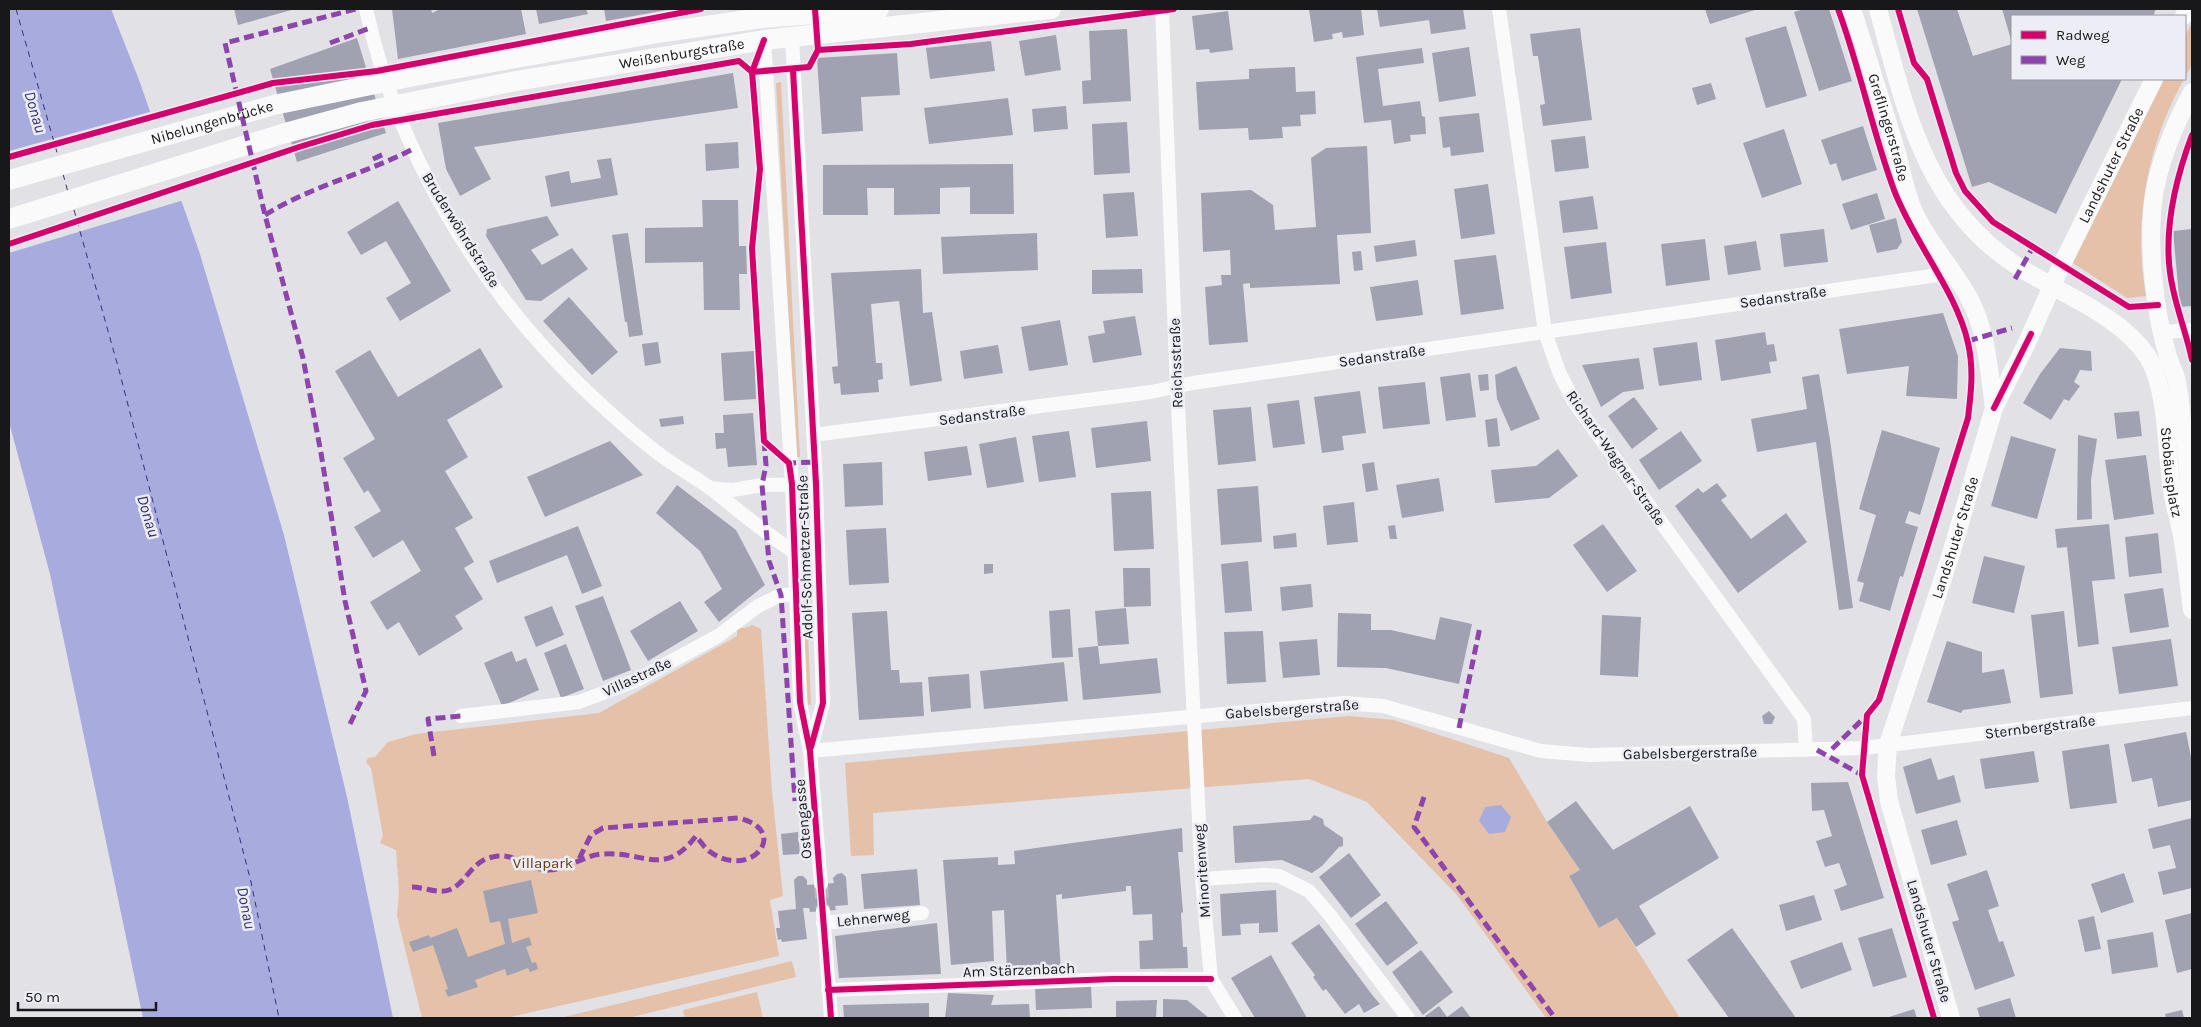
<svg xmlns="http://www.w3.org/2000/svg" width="2201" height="1027" font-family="Karla,sans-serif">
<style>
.green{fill:#e5c1aa}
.water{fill:#a8abde}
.pier{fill:#e1e1e6}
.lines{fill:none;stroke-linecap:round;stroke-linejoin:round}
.ferry{stroke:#343082;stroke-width:1;stroke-dasharray:6 5;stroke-linecap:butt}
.building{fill:#a1a2b1}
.minor-tunnel{stroke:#b9b9bd;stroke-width:14;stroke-dasharray:14 7;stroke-linecap:butt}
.minor{stroke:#fafafb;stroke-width:14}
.tertiary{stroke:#fafafb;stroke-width:18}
.secondary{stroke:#fafafb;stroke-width:20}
.quiet{stroke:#8e44ad;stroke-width:5;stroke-dasharray:10 5;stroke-linecap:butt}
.cycleway-casing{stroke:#ecedf5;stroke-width:9}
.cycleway{stroke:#d6006c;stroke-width:6}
.labels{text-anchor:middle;stroke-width:5;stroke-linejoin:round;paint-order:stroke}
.street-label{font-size:15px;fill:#18181b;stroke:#ecedf5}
.park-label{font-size:15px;fill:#673a16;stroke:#ecedf5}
.water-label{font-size:16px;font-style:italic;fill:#343082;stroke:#ecedf5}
</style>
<rect width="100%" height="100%" fill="#e1e1e6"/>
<!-- green -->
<path class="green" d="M2192,22V64L2185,78V37Z
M2164,79H2184C2147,145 2133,222 2146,296L2127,298L2073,263Z
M781,82L800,457H796L776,83Z
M798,511L803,519L811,705H808Z
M752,625L761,629L772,792L783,896L770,900L779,956L506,1018H422L397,916L399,893L396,850L380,843L383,836L371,768L366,762L368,758L375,757L388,742L416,734L599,713L737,636V628H745Z
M1349,716L1394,720L1509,758L1547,822L1580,870L1569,876L1599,928L1617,918L1680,1018H1546L1457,895L1367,802L1309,779L873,813L874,855L851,856L845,763Z
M792,961L796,977L628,1018H560Z
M757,992L763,1018H685L683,1010Z"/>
<!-- water -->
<path class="water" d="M9,9H111L139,80L199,251L284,535L347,797L393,1018H143L50,574L9,422Z
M1501,805L1511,817L1505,832L1489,834L1479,821L1485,807Z"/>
<!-- pier -->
<path class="pier" d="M153,111L184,200L9,253V151Z"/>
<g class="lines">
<!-- ferry -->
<path class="ferry" d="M16,9L58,156
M63,174L68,192
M74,210L119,370L251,882L279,1018"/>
</g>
<!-- building -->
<path class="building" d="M234,9H295L238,25Z
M392,9H431L432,13L440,9H521L526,34L398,59Z
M536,9H586L588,14L539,24Z
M604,9H667V10L606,21Z
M1309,9H1361L1364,35L1343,38L1342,32L1332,34L1333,39L1314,42Z
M1377,9H1463L1466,29L1431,34L1429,20L1380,27Z
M1705,9H1758L1710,24Z
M1804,9H1829L1852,81L1819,91L1794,12Z
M1917,9H1957L1973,56L2012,44V79H2122L2056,214L1989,182L1972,187Z
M2002,9H2156L2153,16H2012V43Z
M1228,11L1233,50L1210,53L1209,49L1196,50L1192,16Z
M1786,26L1807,96L1766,108L1745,38Z
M1580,28L1592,120L1543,126L1540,105L1545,104L1538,56H1533L1530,34Z
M1127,29L1131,101L1083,104L1082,81L1091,80L1089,31Z
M1056,35L1061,70L1025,76L1019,41Z
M357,38L386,133L297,162L270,69Z
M991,41L995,71L930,79L926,48Z
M1469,47L1476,96L1439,102L1432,53Z
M1422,48L1424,63L1378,69L1383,106L1420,101L1422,116L1425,117L1426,134L1410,135L1411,141L1394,144L1391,120L1364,123L1356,57Z
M897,53L900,95L861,97L863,131L822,134L817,58Z
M1295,67L1296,92L1315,91L1316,114L1300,115L1301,126L1282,127L1283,138L1249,140L1248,128L1199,130L1196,82L1249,79V69Z
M733,73L738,108L474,147L491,179L460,196L446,169L438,123Z
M1711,83L1716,99L1697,105L1692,88Z
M1008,98L1013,135L929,144L924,108Z
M1066,106L1068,129L1034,132L1032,109Z
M1479,113L1484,152L1451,156L1450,147L1443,148L1439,117Z
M1127,122L1130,173L1094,175L1092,124Z
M1863,126L1877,170L1842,181L1836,163L1830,165L1821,140Z
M1784,129L1802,184L1762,198L1743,143Z
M1585,136L1589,168L1555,172L1551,140Z
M738,142L739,168L706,171L705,144Z
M1367,146L1371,233L1337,235L1340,284L1250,288V283L1243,284L1248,342L1209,345L1205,287L1222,285L1221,275H1231L1230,250L1203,252L1201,193L1251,190L1273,205L1275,230L1316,227L1311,158L1326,148Z
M611,158L618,195L551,207L545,176L569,171L571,183L601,178L597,160Z
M1013,164L1014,214H970V187L940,188V214L894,215V188H867L868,215H823V165Z
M1488,184L1495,234L1461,239L1454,189Z
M1134,192L1138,236L1106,238L1103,194Z
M1877,193L1885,219L1851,230L1842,204Z
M1593,196L1598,229L1563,233L1559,201Z
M702,200H738L739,246H746L747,274H739L740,310H704L703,262L645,263V228L703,227Z
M398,201L451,291L400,321L386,298L411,283L386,241L361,255L347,232Z
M547,216L559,235L531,250L542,265L572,248L588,269L541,301L526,300L486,236L487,229Z
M1896,218L1902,242L1897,249L1877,253L1869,225Z
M1824,229L1828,262L1784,267L1780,234Z
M2192,229V306L2180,307L2173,231Z
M628,233L643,335L629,337L627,322H625L612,235Z
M1037,233L1038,270L943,274L941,237Z
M1705,239L1710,280L1666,286L1661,244Z
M1415,240L1417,256L1376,262L1374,246Z
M1756,241L1761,270L1728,275L1724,246Z
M1606,242L1612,293L1571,299L1564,247Z
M1361,251L1363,270L1354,271L1352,252Z
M1496,255L1504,309L1461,315L1454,260Z
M921,269L923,313L932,312L942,381L910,386L899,301L871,304L876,363H882L883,379L878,380L879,392L841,395L840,383L834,384L832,367L838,366L831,273Z
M1142,269L1143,293L1092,294V270Z
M1418,280L1423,315L1376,321L1370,287Z
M569,297L618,352L592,375L543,321Z
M1943,313L1958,356L1957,399L1906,396L1909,366L1847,374L1839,329Z
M1135,316L1142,355L1093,363L1088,336L1105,333L1103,321Z
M1060,320L1068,365L1029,371L1021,327Z
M1765,332L1767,345L1774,344L1777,361L1769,362L1771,373L1721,381L1715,340Z
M658,342L661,363L645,366L642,344Z
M1697,342L1702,380L1659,386L1653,348Z
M998,345L1003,373L964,379L960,351Z
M480,348L503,387L447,420L468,457L445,471L473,518L455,528L474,562L464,568L483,599L455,616L463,629L419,656L399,622L387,630L370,602L421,571L403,540L373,558L354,527L381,511L368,490L364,493L343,458L375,439L335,371L370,350L398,397Z
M2060,348L2091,351L2092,371L2080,370L2074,382L2080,386L2069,401L2064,399L2051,420L2023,403L2040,374Z
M754,351L756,399L724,401L721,353Z
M1639,358L1644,389L1623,392L1601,407L1582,365Z
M1516,366L1540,419L1511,431L1497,399L1495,375Z
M1470,373L1476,417L1446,421L1440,377Z
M1488,374L1489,390L1480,391L1478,375Z
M1819,374L1830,440L1853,608L1839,610L1816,442L1757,452L1751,419L1807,409L1802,377Z
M1425,382L1430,424L1383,429L1378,387Z
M1360,391L1366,433L1342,436L1344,450L1322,453L1314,397Z
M1634,397L1658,429L1632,449L1608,416Z
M1299,400L1305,444L1273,448L1267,404Z
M1251,407L1256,461L1218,465L1213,410Z
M2139,411L2142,436L2117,439L2114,413Z
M753,413L757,465L728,467L726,448L716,449L715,433H724L723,415Z
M683,416L684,424L661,427L659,419Z
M1497,418L1500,446L1488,447L1485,420Z
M1147,421L1151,461L1096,468L1091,428Z
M1882,430L1940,448L1920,515L1909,511L1905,523L1918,527L1903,577L1900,576L1890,611L1859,601L1864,583L1857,581L1876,515L1859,509Z
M1069,431L1076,477L1039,482L1032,436Z
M1681,431L1702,461L1659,490L1639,460Z
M2078,435L2097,439L2091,480L2092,519L2077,520Z
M2011,436L2056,449L2037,519L1991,506Z
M1016,437L1024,482L987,488L979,444Z
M610,441L643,475L545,517L527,477Z
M967,446L972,475L928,481L924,452Z
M1558,449L1578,476L1549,498L1495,503L1491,470L1536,466Z
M2146,455L2154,514L2114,520L2105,460Z
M882,462L883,505L845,507L843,464Z
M1374,462L1378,490L1366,492L1362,464Z
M1439,478L1444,511L1402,518L1396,485Z
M1717,483L1727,496L1721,500L1751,539L1786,513L1807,542L1738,593L1675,506L1698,488L1703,493Z
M677,485L736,530L765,585L719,622L704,602L722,589L700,551L656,513Z
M1258,486L1262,542L1221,545L1217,489Z
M1151,491L1154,549L1114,551L1111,493Z
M1354,502L1358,542L1327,545L1323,506Z
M1603,524L1637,571L1607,592L1573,545Z
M2109,524L2115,579L2092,581L2099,644L2078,647L2067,547L2057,548L2055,529Z
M1395,525L1397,539H1390L1388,526Z
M578,526L602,586L582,594L567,555L497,583L489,561Z
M886,528L889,583L849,585L846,530Z
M1296,533L1297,547L1274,549L1273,536Z
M2158,533L2162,573L2129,577L2125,537Z
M1984,556L2025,566L2014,613L1972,603Z
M1248,561L1252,611L1225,613L1221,564Z
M984,564H993V573L984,574Z
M1123,568H1150L1151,606L1124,607Z
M1311,584L1313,607L1282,611L1280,587Z
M2163,588L2169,627L2130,633L2124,594Z
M603,596L631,670L603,681L575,606Z
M680,601L698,631L648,661L630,631Z
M552,606L564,635L536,647L524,617Z
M1126,608L1129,644L1098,646L1095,611Z
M1070,609L1073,657L1052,658L1049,611Z
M887,611L891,670H899L900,683L922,682L924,716L859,720L852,613Z
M2064,611L2073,694L2040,698L2031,615Z
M1338,613L1371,614V630H1391L1435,640L1440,617L1472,624L1459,684L1386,668L1337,667Z
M1602,615L1641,617L1638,677L1600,675Z
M1263,631L1266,682L1227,684L1224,632Z
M1317,639L1320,675L1283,678L1279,642Z
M2171,639L2178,686L2119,694L2112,647Z
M1947,641L1982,652V673L2004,669L2011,703L1963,710L1961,713L1927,702Z
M566,644L584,689L561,698L544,653Z
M1098,646L1100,664L1157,658L1161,693L1083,700L1078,648Z
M512,651L516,662L526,658L539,690L502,706L484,663Z
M1064,662L1068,701L984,709L980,671Z
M969,674L971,708L931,712L928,677Z
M1769,711L1775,717L1772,724H1764L1762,716Z
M2186,732L2192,762V800L2158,807L2152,778L2132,782L2124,744Z
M2109,744L2117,803L2070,809L2062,751Z
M2034,751L2039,782L1985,789L1980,759Z
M1931,758L1938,780L1954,775L1961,802L1916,814L1903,767Z
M1848,782L1884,898L1841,911L1834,890L1847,885L1839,863L1825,867L1816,841L1832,836L1824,810L1812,811L1811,783Z
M1576,801L1613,850L1690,806L1719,858L1639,906L1656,934L1636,947L1617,918L1599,928L1569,876L1580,870L1547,822Z
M1314,815L1323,819L1324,825L1343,838V846L1339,847L1322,866L1312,873L1282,860L1235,863L1233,826L1310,820Z
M2192,818V888L2163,895L2158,872L2176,868L2170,845L2153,849L2148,829Z
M1957,820L1967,855L1931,865L1921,830Z
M1182,828L1183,852H1178L1183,912L1181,913L1183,947H1187L1188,968L1140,969L1139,941L1153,940L1152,914L1133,915L1131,886H1126V891L1062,899V894L1056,895L1061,971L1025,973V969L1007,970L1004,910L992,911L994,961L951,965L943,860L998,857V865L1015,864L1014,851Z
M798,832L800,854L783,855L781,834Z
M1349,853L1381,895L1351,918L1319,877Z
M917,869L920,905L864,909L861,874Z
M1987,870L1999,906L1988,910L1999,942L2003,941L2015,976L1975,990L1952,922L1959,920L1947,884Z
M842,873L846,877L848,905L835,906L836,910L810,912L809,908H803L807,939L782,942L781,939L778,940L776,928H780L778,911L796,909L794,880L798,876H803L807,880V885L834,883L833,878L837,874Z
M2124,873L2134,902L2101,913L2091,884Z
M531,880L538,913L508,919L512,943L529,937L532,945L526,947L532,963L536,962L538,969L530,972L528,968L507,976L505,969L475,980L478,987L448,997L445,990L448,989L433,945L413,952L409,942L429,935L430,938L457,928L468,957L505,944L500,921L490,923L483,891Z
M1276,890L1278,932L1259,933V923L1240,924L1241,935L1222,936L1220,894Z
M1814,895L1822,920L1786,931L1779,905Z
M1386,901L1418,943L1387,966L1355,924Z
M2192,913V969L2177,973L2165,920Z
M2094,916L2101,949L2085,952L2078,920Z
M937,923L941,974L839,978L835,936Z
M1319,924L1373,996L1380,1004L1364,1013L1359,1004L1345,1014L1326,989L1323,991L1313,977L1315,975L1291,943Z
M1732,928L1777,991L1796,1018H1729L1687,960Z
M1892,928L1907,977L1873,987L1858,938Z
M2153,932L2158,967L2112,974L2107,940Z
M1842,942L1852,970L1801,989L1790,961Z
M1421,950L1453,992L1423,1015L1392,972Z
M1271,955L1307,1018H1255L1231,978Z
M1091,985L1092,1008L1036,1010L1035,987Z
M948,993L994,995L991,1005L1029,1004L1030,1018H945Z
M2010,998L2016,1018H1980L1977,1008Z
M1163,999L1187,1000L1209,1018H1163Z
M1157,1000L1156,1018H1116V1001Z
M929,1003V1018H844L843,1005Z
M1439,1006L1447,1017L1462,1006L1471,1018H1426L1425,1016Z
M1914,1009L1917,1018H1886Z
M2182,1010L2184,1018H2166L2165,1014Z"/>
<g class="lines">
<!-- minor-tunnel -->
<path class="minor-tunnel" d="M821,884L823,911"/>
<!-- minor -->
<path class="minor" d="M366,9C397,151 476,284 580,385C606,410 634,435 663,457C678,468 695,477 710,488C738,510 765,533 794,552
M1162,9L1177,387L1202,879L1211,979L1235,1018
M1499,9L1545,332L1559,372L1574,402L1804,719L1806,750
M792,37L816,484L823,703L811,748
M764,40L792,484L800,702L810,751L821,884
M2162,332L2192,330
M813,435L1151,392L1193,383L1938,275L1949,269
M709,488L733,490L762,485L816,484
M461,716L579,702L635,681L718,636L758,606L781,595L797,594
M810,751L1344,703L1383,706L1541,751L1589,755L1864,748L2192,708
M1202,879L1265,875L1279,876L1309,891L1329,914L1408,1018
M823,911L831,1018
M823,923L922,913
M828,990L1113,979H1211"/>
<!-- tertiary -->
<g class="tertiary">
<path id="s1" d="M1852,9C1867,56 1882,103 1896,150C1902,171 1905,192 1914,212C1928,243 1953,268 1969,298C1987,331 1989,371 1994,408"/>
<path id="s2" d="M1878,9C1906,111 1925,209 2022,269C2062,294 2121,316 2148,357C2168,390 2166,452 2172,490C2174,505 2179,520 2182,535C2186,559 2189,585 2192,610"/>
<path d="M2184,16L2187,9"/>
<path d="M2183,529C2194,494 2187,456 2182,420C2180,406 2180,392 2176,378C2174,370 2169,362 2167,353C2154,309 2147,241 2154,195C2160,159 2175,124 2192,92"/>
<path id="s3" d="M1951,1018L1889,801L1886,776L1888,744L1950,557L1994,408L2025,347L2061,266L2154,79"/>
</g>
<!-- secondary -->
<g class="secondary">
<path id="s4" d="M9,180L274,105L419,75L664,32L762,18L879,9"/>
<path id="s5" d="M9,219L282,134L362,112L516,81L764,40L1051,9"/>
</g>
<!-- quiet -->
<path class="quiet" d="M330,43L370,28
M373,159L384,154
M265,215C311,186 365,174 413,149
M2015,279L2033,247
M1968,341L2012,328
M764,441L766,465L762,485L769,561L781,595L795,801
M787,461L789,463L815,462
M350,724L366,691L345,601L321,453L303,358L265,215L225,43L356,9
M1459,728L1480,627
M1832,749L1867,715
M1817,750L1862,775
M434,756L428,719L461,716
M1424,797L1414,827L1555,1018
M412,887C423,887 439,894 449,890C468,883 470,859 498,856C515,854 531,870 548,870C568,870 583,855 603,854C644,851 664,878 696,836C700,841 704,847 709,851C750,882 792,831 739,818L603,828L591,835L578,861"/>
<defs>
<path id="cycleway" d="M1838,9C1860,68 1872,130 1894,190C1913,241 1957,292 1968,343C1974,369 1971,393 1968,418L1879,700L1867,715L1862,775L1934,1018
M1898,9L1914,63L1927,79L1956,173L1965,191L1993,222L2129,307L2158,305
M764,40L752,72L760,169L752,248L764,441L789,463L792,484L800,702L810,751L831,1018
M818,50L911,44L1174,9
M793,70L816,484L823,703L811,747
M2192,135C2174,183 2161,238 2173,289C2178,313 2187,336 2192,360
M9,157L273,83L377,71L701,9
M9,244L299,147L372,125L739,61L752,72L809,67L818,50L815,9
M1994,408L2031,334
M828,990L1113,979H1211"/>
</defs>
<!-- cycleway casing -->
<use href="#cycleway" class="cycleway-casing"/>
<!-- cycleway -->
<use href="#cycleway" class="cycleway"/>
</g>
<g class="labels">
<!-- street labels -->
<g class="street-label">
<text dy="5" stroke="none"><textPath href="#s5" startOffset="694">Weißenburgstraße</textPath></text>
<text dy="5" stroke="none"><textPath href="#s4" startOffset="211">Nibelungenbrücke</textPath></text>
<text dy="5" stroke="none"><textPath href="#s1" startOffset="124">Greflingerstraße</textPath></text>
<text dy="5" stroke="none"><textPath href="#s3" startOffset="905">Landshuter Straße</textPath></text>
<text transform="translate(461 230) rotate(58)" y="5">Bruderwöhrdstraße</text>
<text transform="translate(1783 297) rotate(-8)" y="5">Sedanstraße</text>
<text transform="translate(1382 356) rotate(-8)" y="5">Sedanstraße</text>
<text transform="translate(1176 363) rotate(-92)" y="5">Reichsstraße</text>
<text transform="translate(982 415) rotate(-7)" y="5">Sedanstraße</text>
<text transform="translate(1616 458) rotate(55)" y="5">Richard-Wagner-Straße</text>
<text dy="5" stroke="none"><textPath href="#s2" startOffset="579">Stobäusplatz</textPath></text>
<text dy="5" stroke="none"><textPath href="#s3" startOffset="500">Landshuter Straße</textPath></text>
<text transform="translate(805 557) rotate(-92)" y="5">Adolf-Schmetzer-Straße</text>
<text transform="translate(637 677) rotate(-25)" y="5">Villastraße</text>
<text transform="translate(1292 709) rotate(-4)" y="5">Gabelsbergerstraße</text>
<text transform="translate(2040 727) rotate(-7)" y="5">Sternbergstraße</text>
<text transform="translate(1690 753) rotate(-1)" y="5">Gabelsbergerstraße</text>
<text transform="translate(803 819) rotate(-95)" y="5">Ostengasse</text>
<text transform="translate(1202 871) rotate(-94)" y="5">Minoritenweg</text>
<text transform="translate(873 918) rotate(-6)" y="5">Lehnerweg</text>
<text transform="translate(1929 941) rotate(74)" y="5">Landshuter Straße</text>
<text transform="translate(1019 970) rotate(-2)" y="5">Am Stärzenbach</text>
</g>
<!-- park labels -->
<g class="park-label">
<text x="543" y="868">Villapark</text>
</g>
<!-- water labels -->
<g class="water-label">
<text transform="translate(36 112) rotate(74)" y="6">Donau</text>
<text transform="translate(149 516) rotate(73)" y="6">Donau</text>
<text transform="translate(247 908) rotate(79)" y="6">Donau</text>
</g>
</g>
<!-- border -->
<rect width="2201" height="1027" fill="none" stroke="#18181b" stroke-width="20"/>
<!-- legend -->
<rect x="2011" y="15" width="175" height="65" fill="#ecedf5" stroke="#97989e"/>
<rect x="2021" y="31" width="25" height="8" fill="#d6006c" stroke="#97989e"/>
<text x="2056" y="40" font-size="15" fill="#18181b">Radweg</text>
<rect x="2021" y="56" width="25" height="8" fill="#8e44ad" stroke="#97989e"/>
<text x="2056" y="65" font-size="15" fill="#18181b">Weg</text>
<!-- scale -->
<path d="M18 1002v8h138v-8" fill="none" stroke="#18181b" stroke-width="2.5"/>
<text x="25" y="1002" font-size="15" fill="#18181b" stroke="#ecedf5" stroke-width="4" paint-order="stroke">50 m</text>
</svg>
